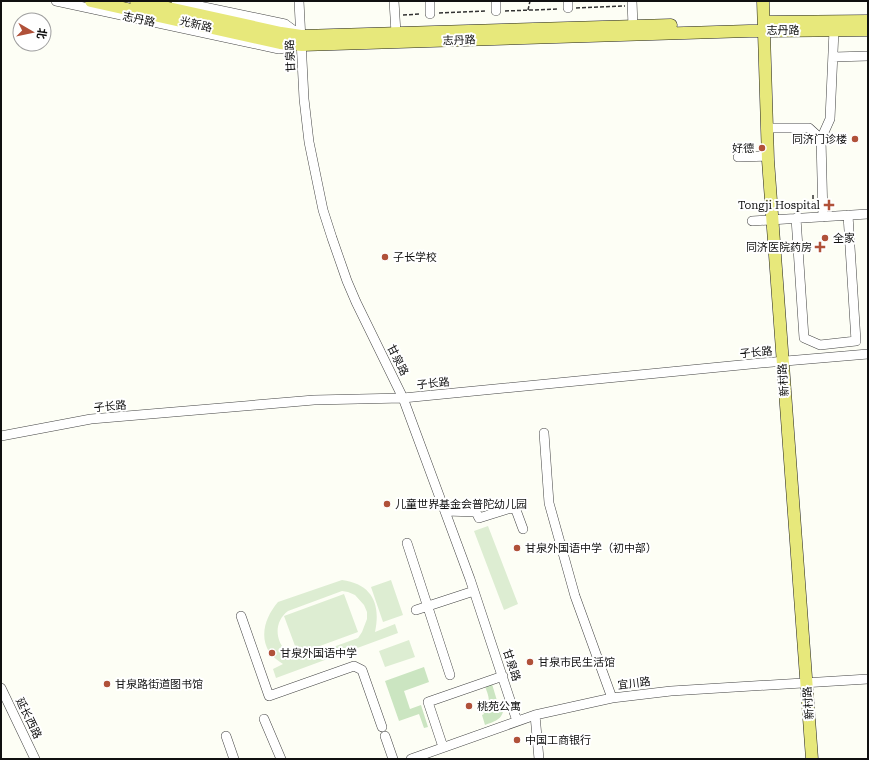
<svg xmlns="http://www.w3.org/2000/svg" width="869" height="760" font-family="'Roboto Serif','Noto Sans SC',serif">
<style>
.green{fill:#cbe5c1}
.pitch{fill:#ddedd2;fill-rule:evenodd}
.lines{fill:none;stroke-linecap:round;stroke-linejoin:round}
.minor-casing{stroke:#434343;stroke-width:10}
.major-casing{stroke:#212121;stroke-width:13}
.path{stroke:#323232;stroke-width:1.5;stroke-dasharray:4 2;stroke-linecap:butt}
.minor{stroke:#fff;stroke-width:9}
.major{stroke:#e7e87b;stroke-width:12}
.poi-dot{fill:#b05139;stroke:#fff;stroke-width:1.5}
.labels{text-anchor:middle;stroke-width:4;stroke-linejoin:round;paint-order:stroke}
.street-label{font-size:11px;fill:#101010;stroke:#fff}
.poi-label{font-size:11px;fill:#101010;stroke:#fff;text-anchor:start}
</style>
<rect width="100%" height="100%" fill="#fdfef5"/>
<!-- green -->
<path class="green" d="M424,667L429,682L404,691L410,709L421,705L428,727L424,728L419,714L399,721L385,681Z
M492,684L498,704L504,702C504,718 499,720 485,725L482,715L484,714L483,711C493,705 488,695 485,686Z"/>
<!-- pitch -->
<path class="pitch" d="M488,526L518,604L504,610L474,531Z
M342,580C372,584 381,604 375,632L395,624L398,633L276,678L273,669L283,664C278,661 273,657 269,652C259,635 266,616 278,602ZM342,591L348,592L355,595L364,605L367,612V619L362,632L358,638L303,658C279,657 268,626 288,611Z
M391,580L403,615L383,622L371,587Z
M344,594L358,632L298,654L284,616Z
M409,640L415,657L385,667L379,651Z"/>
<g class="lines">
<defs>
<path id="minor" d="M56,1L279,49L291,47
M176,1L285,24L300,35
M299,1L304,99L309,142L323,210L332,238L347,281L356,302L403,398L470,579L517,721
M394,1L396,33
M430,1V14
M496,1V11
M568,1V8
M632,1L633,26
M833,57L868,56
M767,128H809L821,139L823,217
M821,139L830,119L834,30
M738,157L768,156
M796,218L804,338L820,345L856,341L848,215
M752,221L868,214
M544,433L549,503L575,596L612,698
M1,436L91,419L314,400L403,398L761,363L868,354
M446,511L476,512L479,518L511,508L516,510L523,529
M407,543L450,675
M416,610L474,591
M241,616L269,696L354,666L362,670L382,727
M1,688L35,759
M535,715L539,759
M264,719L281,759
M226,736L234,759
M385,736L393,759
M443,747L428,702L503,676
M411,759L535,715L612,698L671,691L868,679"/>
<path id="major" d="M91,1L280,43L302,45L749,31L868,30
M136,1L281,33L301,36L671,25
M763,1L768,160L812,759
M765,22L868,21"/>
</defs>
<!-- minor casing -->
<use href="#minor" class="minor-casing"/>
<!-- major casing -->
<use href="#major" class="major-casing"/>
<!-- path -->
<path class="path" d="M576,8L625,6
M528,10L530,1
M505,11L559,9
M439,13L487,11
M403,15L421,14
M813,195V205"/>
<!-- minor -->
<use href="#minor" class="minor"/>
<!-- major -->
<use href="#major" class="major"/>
</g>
<!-- markers -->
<g class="poi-dot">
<circle cx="855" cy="139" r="4"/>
<circle cx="762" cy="148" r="4"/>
<path d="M827 199h4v4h4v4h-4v4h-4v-4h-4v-4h4z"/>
<circle cx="825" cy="238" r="4"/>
<path d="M818 241h4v4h4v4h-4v4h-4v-4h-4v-4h4z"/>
<circle cx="385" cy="257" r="4"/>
<circle cx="387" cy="504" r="4"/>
<circle cx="517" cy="548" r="4"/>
<circle cx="272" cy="653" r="4"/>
<circle cx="530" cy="662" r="4"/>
<circle cx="107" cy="684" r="4"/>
<circle cx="469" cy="706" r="4"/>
<circle cx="517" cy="740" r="4"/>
</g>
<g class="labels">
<!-- street labels -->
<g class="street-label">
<text transform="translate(139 19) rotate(12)" y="4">志丹路</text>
<text transform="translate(196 24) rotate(13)" y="4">光新路</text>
<text x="783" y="34">志丹路</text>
<text transform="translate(459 40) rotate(-2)" y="4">志丹路</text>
<text transform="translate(290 56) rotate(-93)" y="4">甘泉路</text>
<text transform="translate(756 352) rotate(-5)" y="4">子长路</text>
<text transform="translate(398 360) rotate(63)" y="4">甘泉路</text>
<text transform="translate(783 380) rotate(-94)" y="4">新村路</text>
<text transform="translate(433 383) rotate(-6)" y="4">子长路</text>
<text transform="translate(110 406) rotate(-5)" y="4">子长路</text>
<text transform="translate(512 665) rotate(72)" y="4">甘泉路</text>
<text transform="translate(634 683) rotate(-7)" y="4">宜川路</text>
<text transform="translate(808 703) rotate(-94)" y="4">新村路</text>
<text transform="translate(29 718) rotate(64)" y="4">延长西路</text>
</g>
<!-- poi labels -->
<g class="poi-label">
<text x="847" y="143" text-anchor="end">同济门诊楼</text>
<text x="754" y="152" text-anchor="end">好德</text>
<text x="820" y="209" text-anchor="end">Tongji Hospital</text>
<text x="833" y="242">全家</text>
<text x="812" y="251" text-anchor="end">同济医院药房</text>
<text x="393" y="261">子长学校</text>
<text x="395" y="508">儿童世界基金会普陀幼儿园</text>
<text x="525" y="552">甘泉外国语中学（初中部）</text>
<text x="280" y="657">甘泉外国语中学</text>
<text x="538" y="666">甘泉市民生活馆</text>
<text x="115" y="688">甘泉路街道图书馆</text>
<text x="477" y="710">桃苑公寓</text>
<text x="525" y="744">中国工商银行</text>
</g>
</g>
<!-- border -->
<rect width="869" height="760" fill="none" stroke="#101010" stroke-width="4"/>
<!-- north arrow -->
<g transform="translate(32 32) rotate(99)"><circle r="19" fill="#ffffff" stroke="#9f9f9f"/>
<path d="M0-3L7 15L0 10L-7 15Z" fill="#b05139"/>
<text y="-6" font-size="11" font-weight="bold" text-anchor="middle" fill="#101010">北</text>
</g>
</svg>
